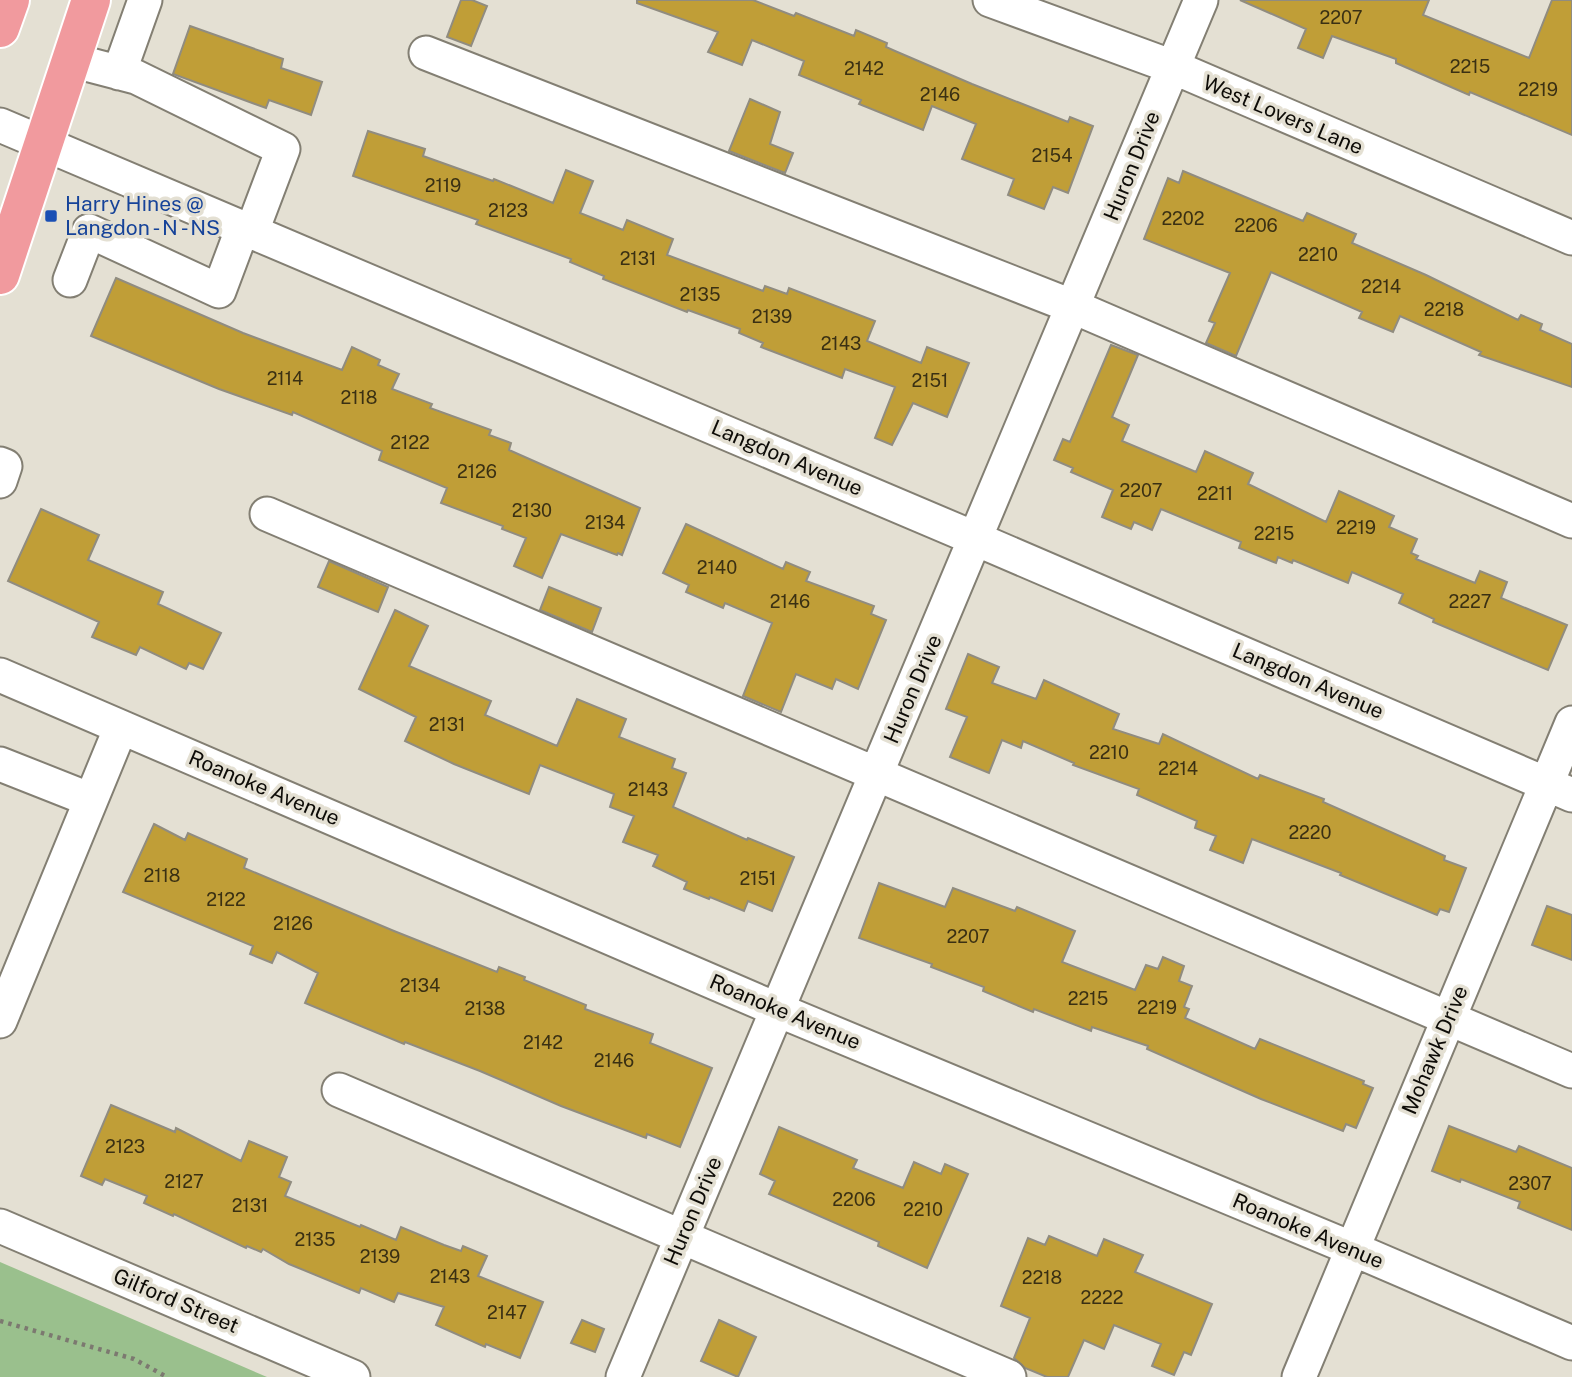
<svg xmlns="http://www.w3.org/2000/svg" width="1572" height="1377" font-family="'Public Sans',sans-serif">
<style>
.green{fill:#9ac08d}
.building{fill:#c09e37;stroke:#908c80;stroke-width:2}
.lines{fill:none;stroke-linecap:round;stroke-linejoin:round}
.minor-casing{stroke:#837f73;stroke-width:37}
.major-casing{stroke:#fff;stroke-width:42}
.path{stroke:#7c7970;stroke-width:4.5;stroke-dasharray:3.5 5;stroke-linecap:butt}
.minor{stroke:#fff;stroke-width:33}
.major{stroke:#f19a9e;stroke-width:38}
.transit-dot{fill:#1a4fb4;stroke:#e4e0d3;stroke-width:2.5}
.labels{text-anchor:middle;stroke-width:7;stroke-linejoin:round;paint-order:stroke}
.number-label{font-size:18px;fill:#3a3013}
.street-label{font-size:21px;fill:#0d0b07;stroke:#e4e0d3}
.transit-label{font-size:21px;fill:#164399;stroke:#e4e0d3;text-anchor:start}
</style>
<rect width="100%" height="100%" fill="#e4e0d3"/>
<!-- green -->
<path class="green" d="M0,1262L267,1377H0Z"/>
<!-- building -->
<path class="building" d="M461,0H472L487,6L471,46L447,37Z
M637,0H753L794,16L796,13L854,36L856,30L887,43L886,47L895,51L972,84L1068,122L1070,117L1093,126L1068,193L1053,187L1044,209L1008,195L1014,179L962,159L976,124L932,106L923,130L859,104L861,100L799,75L804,61L752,40L742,65L708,52L718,32L637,3Z
M1240,0H1429L1423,15L1529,58L1552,0H1572V135L1470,92L1469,95L1451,87L1396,63V59L1332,36L1323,58L1298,48L1306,29Z
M190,26L283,59L281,68L322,82L311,115L269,100L266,108L173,74Z
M750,99L780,112L770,144L793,153L785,173L729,151Z
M368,131L425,149L423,156L493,181L494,179L553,203L566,170L593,181L580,213L623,230L627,220L673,239L667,255L763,291L765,286L787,294L789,288L875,321L867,341L921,363L927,347L969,363L947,417L913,403L892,445L875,438L895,387L845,369L842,378L761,347L763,343L739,333L740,329L688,310L687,312L603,279L604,276L570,262L571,259L476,224L478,220L353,176Z
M1183,171L1303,221L1307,213L1356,234L1352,243L1426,275L1518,320L1521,315L1542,324L1540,330L1572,344V387L1479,355L1481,352L1400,316L1393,332L1359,318L1362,312L1271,272L1236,356L1206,343L1215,323L1209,321L1230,273L1144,239L1168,178L1179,183Z
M116,278L243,333L342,370L352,347L380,360L378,365L399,374L392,389L432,404L430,408L491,430L489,435L511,443L509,450L640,508L622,555L618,553L617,555L561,534L542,578L514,566L526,538L502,529L503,526L441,503L447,488L379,460L382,451L293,412L292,415L219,389L91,336Z
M1111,345L1138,355L1112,417L1129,425L1122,441L1196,472L1205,451L1253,473L1248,484L1326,522L1339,491L1394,516L1389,527L1417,539L1411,553L1418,556L1416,559L1475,583L1480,571L1507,582L1501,598L1567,625L1548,670L1433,622L1434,619L1399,603L1403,594L1352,572L1348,583L1293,560L1292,563L1278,557L1276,563L1239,548L1241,542L1161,509L1152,530L1134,522L1131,529L1102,517L1113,490L1071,472L1073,468L1054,460L1063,439L1070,442Z
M41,509L99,535L88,560L163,592L158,604L221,633L203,669L189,663L186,669L140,647L136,655L92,637L99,622L8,581Z
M686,524L783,569L786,562L810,572L806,581L874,606L871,614L886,620L858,689L836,679L832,689L796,674L781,712L743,696L772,623L725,603L723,608L686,592L689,585L663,573Z
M329,561L388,587L378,612L318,587Z
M549,587L601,608L592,632L540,610Z
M395,610L428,626L409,666L491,701L485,715L557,746L577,699L626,719L619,737L675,759L672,768L686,773L673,807L747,840L748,838L794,857L772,911L748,901L744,911L710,897L709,899L684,889L687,882L653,866L658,855L623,842L634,816L610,807L614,794L540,765L529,794L454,764L405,741L416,717L359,689Z
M968,654L999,667L992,683L1036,699L1044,680L1119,714L1113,729L1159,744L1163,734L1258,779L1260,775L1324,799L1323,802L1445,856L1444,860L1466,868L1449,912L1440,909L1437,915L1340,875L1341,873L1252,839L1243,863L1210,850L1216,836L1195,828L1197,821L1137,795L1139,789L1073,765L1074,763L1023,741L1021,748L1002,740L989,773L950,757L967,717L946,709Z
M154,824L185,840L188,833L247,859L244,868L394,931L497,972L499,967L525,977L524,980L586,1005L585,1009L653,1034L650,1043L712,1068L680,1147L647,1134L646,1138L561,1106L480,1071L405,1042L404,1044L305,1003L318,973L277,952L272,963L250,954L253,946L123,892Z
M879,883L945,907L953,888L1015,911L1017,907L1075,931L1062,962L1135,990L1146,965L1158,969L1163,957L1184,966L1179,981L1192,986L1184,1007L1189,1009L1185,1018L1255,1049L1260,1039L1364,1081L1363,1084L1373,1088L1356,1128L1346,1124L1343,1131L1261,1099L1147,1049L1148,1046L1092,1027L1091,1031L1034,1009L1033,1012L983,991L984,987L931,967L932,964L859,938Z
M1547,906L1572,915V960L1532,945Z
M111,1105L175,1132L176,1128L241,1161L249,1141L287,1157L279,1177L291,1182L285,1196L360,1227L361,1225L396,1240L401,1227L444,1245L461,1251L463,1246L487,1256L478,1276L543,1302L520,1358L486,1344L485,1347L436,1325L444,1307L398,1293L394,1302L361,1288L359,1293L289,1264L263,1249L261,1252L247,1246L246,1248L174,1214L173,1216L144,1203L147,1196L105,1179L102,1185L81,1176Z
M1449,1126L1516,1152L1519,1146L1572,1168V1230L1518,1208L1520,1202L1461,1179L1460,1182L1432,1171Z
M779,1127L857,1160L853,1168L903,1188L914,1162L941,1174L945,1164L968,1174L927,1268L878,1246L879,1242L769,1194L775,1181L760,1174Z
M1049,1236L1097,1256L1104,1239L1143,1255L1135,1272L1212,1304L1191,1355L1184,1352L1174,1375L1152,1366L1161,1344L1114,1325L1104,1349L1084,1340L1068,1377H1047L1025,1368L1014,1358L1030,1318L1001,1306L1028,1238L1045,1245Z
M582,1320L604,1329L595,1352L571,1343Z
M719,1320L756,1337L738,1377L701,1361Z"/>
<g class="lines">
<defs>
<path id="minor" d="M990,0L1173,67L1572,238
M426,53L1074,307L1572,521
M71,60L136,77L283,149L252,231
M119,73L145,0
M0,125L955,530L1572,795
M70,280L89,231L219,291L243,227
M0,464L5,466L0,481
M267,514L1572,1071
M0,675L778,1010L1353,1249L1572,1343
M0,764L91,800
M0,1021L121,727
M339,1090L1009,1377
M0,1226L353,1377
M623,1377L1201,0
M1299,1377L1572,723"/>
<path id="major" d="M0,28L10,0
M0,275L91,0"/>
</defs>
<!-- minor casing -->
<use href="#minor" class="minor-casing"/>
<!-- major casing -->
<use href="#major" class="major-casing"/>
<!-- path -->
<path class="path" d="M0,1321L134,1359L167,1377"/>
<!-- minor -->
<use href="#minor" class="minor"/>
<!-- major -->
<use href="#major" class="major"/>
</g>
<!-- markers -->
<rect class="transit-dot" x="44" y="209" width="14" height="14" rx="3.5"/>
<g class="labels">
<!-- number labels -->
<g class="number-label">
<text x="1341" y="24">2207</text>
<text x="1470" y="73">2215</text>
<text x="864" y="75">2142</text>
<text x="1538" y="96">2219</text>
<text x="940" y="101">2146</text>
<text x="1052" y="162">2154</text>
<text x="443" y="192">2119</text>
<text x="508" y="217">2123</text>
<text x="1183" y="225">2202</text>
<text x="1256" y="232">2206</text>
<text x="1318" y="261">2210</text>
<text x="638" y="265">2131</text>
<text x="1381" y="293">2214</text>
<text x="700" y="301">2135</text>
<text x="1444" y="316">2218</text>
<text x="772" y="323">2139</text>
<text x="841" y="350">2143</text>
<text x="285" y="385">2114</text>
<text x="930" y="387">2151</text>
<text x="359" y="404">2118</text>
<text x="410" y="449">2122</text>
<text x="477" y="478">2126</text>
<text x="1141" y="497">2207</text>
<text x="1215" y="500">2211</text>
<text x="532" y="517">2130</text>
<text x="605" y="529">2134</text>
<text x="1356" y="534">2219</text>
<text x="1274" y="540">2215</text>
<text x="717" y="574">2140</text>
<text x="790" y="608">2146</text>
<text x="1470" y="608">2227</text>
<text x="447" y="731">2131</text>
<text x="1109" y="759">2210</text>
<text x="1178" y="775">2214</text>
<text x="648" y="796">2143</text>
<text x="1310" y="839">2220</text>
<text x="162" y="882">2118</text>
<text x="758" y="885">2151</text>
<text x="226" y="906">2122</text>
<text x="293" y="930">2126</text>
<text x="968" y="943">2207</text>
<text x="420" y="992">2134</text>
<text x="1088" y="1005">2215</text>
<text x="1157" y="1014">2219</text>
<text x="485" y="1015">2138</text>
<text x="543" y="1049">2142</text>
<text x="614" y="1067">2146</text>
<text x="125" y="1153">2123</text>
<text x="184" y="1188">2127</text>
<text x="1530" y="1190">2307</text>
<text x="854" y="1206">2206</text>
<text x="250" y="1212">2131</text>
<text x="923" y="1216">2210</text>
<text x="315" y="1246">2135</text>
<text x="380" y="1263">2139</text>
<text x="450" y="1283">2143</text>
<text x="1042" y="1284">2218</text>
<text x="1102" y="1304">2222</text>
<text x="507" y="1319">2147</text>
</g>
<!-- street labels -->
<g class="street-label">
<text transform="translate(1283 115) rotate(23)" y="7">West Lovers Lane</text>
<text transform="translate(1132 166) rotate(-68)" y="7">Huron Drive</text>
<text transform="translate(787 458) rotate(23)" y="7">Langdon Avenue</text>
<text transform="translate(1308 681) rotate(23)" y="7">Langdon Avenue</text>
<text transform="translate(913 689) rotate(-67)" y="7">Huron Drive</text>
<text transform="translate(264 788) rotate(23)" y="7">Roanoke Avenue</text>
<text transform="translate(785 1012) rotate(23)" y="7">Roanoke Avenue</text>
<text transform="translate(1435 1050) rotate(-67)" y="7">Mohawk Drive</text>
<text transform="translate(693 1211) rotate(-67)" y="7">Huron Drive</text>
<text transform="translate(1308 1231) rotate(23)" y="7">Roanoke Avenue</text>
<text transform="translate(176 1301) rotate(23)" y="7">Gilford Street</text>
</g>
<!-- transit labels -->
<g class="transit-label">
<text x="65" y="211">Harry Hines @<tspan x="65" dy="24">Langdon - N - NS</tspan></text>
</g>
</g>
</svg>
